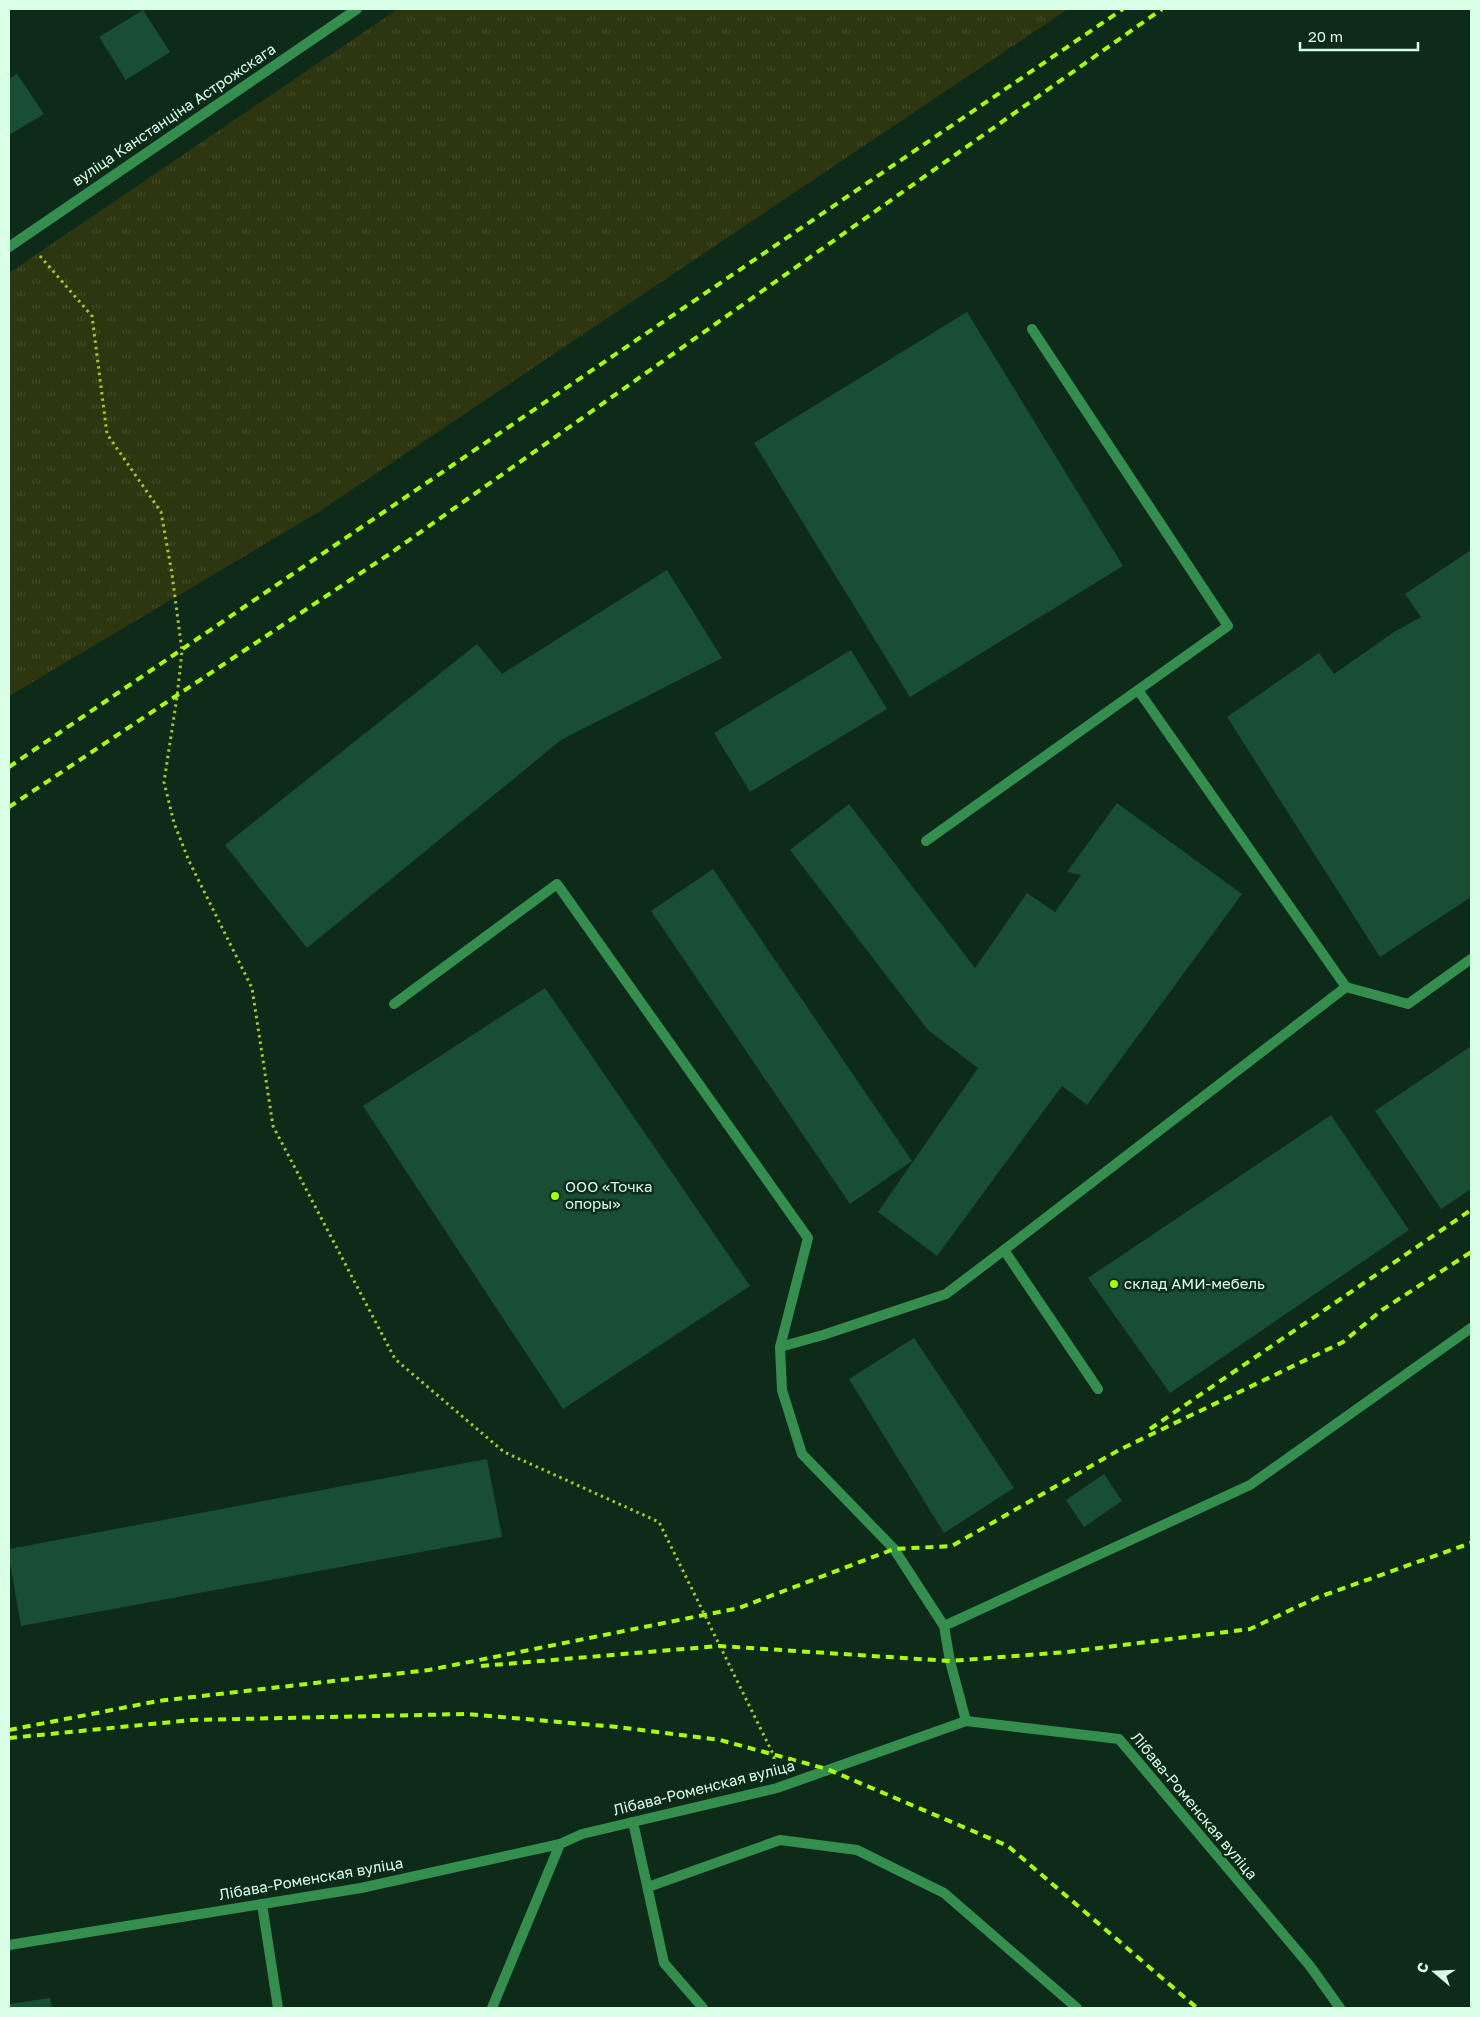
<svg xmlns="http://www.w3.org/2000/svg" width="1480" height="2017" font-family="'Golos Text',sans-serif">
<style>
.grass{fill:url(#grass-tufts)}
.building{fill:#184e31}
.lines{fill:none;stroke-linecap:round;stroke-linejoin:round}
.path{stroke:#a8c922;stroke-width:3;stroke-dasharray:2.5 4;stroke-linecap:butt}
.lane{stroke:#348f4f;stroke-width:10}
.street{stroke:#348f4f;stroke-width:10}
.rail{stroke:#a6ff04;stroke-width:4;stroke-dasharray:8 6;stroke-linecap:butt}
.poi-dot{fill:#a6ff04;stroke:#0e2b1a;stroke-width:2}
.labels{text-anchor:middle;stroke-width:5;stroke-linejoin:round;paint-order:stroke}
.street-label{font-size:15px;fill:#d8ffe6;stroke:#0e2b1a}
.poi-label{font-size:15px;fill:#d8ffe6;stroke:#0e2b1a;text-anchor:start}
</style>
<defs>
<pattern id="grass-tufts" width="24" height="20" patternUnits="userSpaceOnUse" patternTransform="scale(1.25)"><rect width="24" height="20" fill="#2e3610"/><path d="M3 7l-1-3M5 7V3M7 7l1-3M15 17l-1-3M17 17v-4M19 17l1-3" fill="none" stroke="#424a27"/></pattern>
</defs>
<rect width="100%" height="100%" fill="#0e2b1a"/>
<!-- grass -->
<path class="grass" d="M398,9H1068L317,513L9,696V273Z"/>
<!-- building -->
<path class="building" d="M143,10L170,52L126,80L99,37Z
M17,74L44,114L9,135V79Z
M967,312L1123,566L910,697L754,443Z
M1471,550V897L1380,957L1227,717L1319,653L1334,674L1394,632L1421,617L1405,594Z
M667,570L722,658L561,740L307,948L225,845L477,644L502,674Z
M851,650L887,709L750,792L714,733Z
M1117,803L1242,894L1087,1105L1062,1086L937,1256L878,1212L978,1068L928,1030L790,850L849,804L975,968L1027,893L1055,912L1081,875L1067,872Z
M713,869L912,1161L850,1204L651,911Z
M545,988L750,1286L563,1409L363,1106Z
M1471,1046V1189L1441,1209L1375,1111Z
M1331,1115L1409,1230L1170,1393L1088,1278Z
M914,1338L1014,1488L944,1533L849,1379Z
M487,1459L502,1537L21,1626L9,1557V1549Z
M1104,1474L1122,1501L1084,1527L1066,1500Z
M50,1998L52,2008H9V2004Z"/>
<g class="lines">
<!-- path -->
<path class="path" d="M40,256L92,316L107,434L161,512L172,574L182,651L177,697L164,782L174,823L189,861L252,988L273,1126L395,1359L504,1452L659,1522L774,1756V1762"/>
<!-- lane -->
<path class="lane" d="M1032,329L1228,626L1138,690L1346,987
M926,841L1138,690
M394,1004L557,884L808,1238L780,1347
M1004,1250L1346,987L1408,1004L1471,959
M944,1626L1250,1485L1471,1328
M966,1721L950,1661L944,1626L894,1549L802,1454L782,1390L780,1347L823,1335L946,1294L1004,1250L1098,1389
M633,1822L664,1963L703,2008
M648,1887L780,1840L857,1850L944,1893L1077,2008
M262,1904L278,2008"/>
<!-- street -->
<path class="street" d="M9,247L357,9
M9,1945L361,1888L560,1844L582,1834L777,1788L966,1721L1119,1739L1310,1966L1340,2008
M492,2008L560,1844"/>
<!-- rail -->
<path class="rail" d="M9,767L1123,9
M9,807L388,555L1162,9
M1150,1429L1471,1210
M481,1666L719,1646L950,1661L1067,1652L1250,1629L1316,1598L1471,1543
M9,1730L158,1701L429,1670L739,1608L894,1549L952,1546L1119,1450L1343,1342L1382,1310L1471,1252
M9,1738L192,1720L467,1714L617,1727L720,1740L827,1769L1008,1846L1197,2008"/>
</g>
<!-- markers -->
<g class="poi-dot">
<circle cx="555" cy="1196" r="5"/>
<circle cx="1114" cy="1284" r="5"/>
</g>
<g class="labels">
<!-- street labels -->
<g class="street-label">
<text transform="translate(174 115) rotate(-34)" y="5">вуліца Канстанціна Астрожскага</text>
<text transform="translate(704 1788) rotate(-14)" y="5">Лібава-Роменская вуліца</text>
<text transform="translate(1194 1806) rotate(50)" y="5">Лібава-Роменская вуліца</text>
<text transform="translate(311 1879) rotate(-10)" y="5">Лібава-Роменская вуліца</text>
</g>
<!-- poi labels -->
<g class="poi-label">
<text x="565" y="1192">ООО «Точка<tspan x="565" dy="17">опоры»</tspan></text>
<text x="1124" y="1289">склад АМИ-мебель</text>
</g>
</g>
<!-- border -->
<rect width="1480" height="2017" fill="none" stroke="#d8ffe6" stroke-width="20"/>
<!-- north arrow -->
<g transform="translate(1435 1972) rotate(289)" stroke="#0e2b1a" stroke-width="4" paint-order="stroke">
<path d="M0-4L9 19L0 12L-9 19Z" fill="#d8ffe6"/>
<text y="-8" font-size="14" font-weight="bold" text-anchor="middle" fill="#d8ffe6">С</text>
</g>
<!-- scale -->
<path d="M1300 42v8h118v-8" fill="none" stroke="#d8ffe6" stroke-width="2.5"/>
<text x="1308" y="42" font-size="15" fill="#d8ffe6" stroke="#0e2b1a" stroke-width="4" paint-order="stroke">20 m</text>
</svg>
